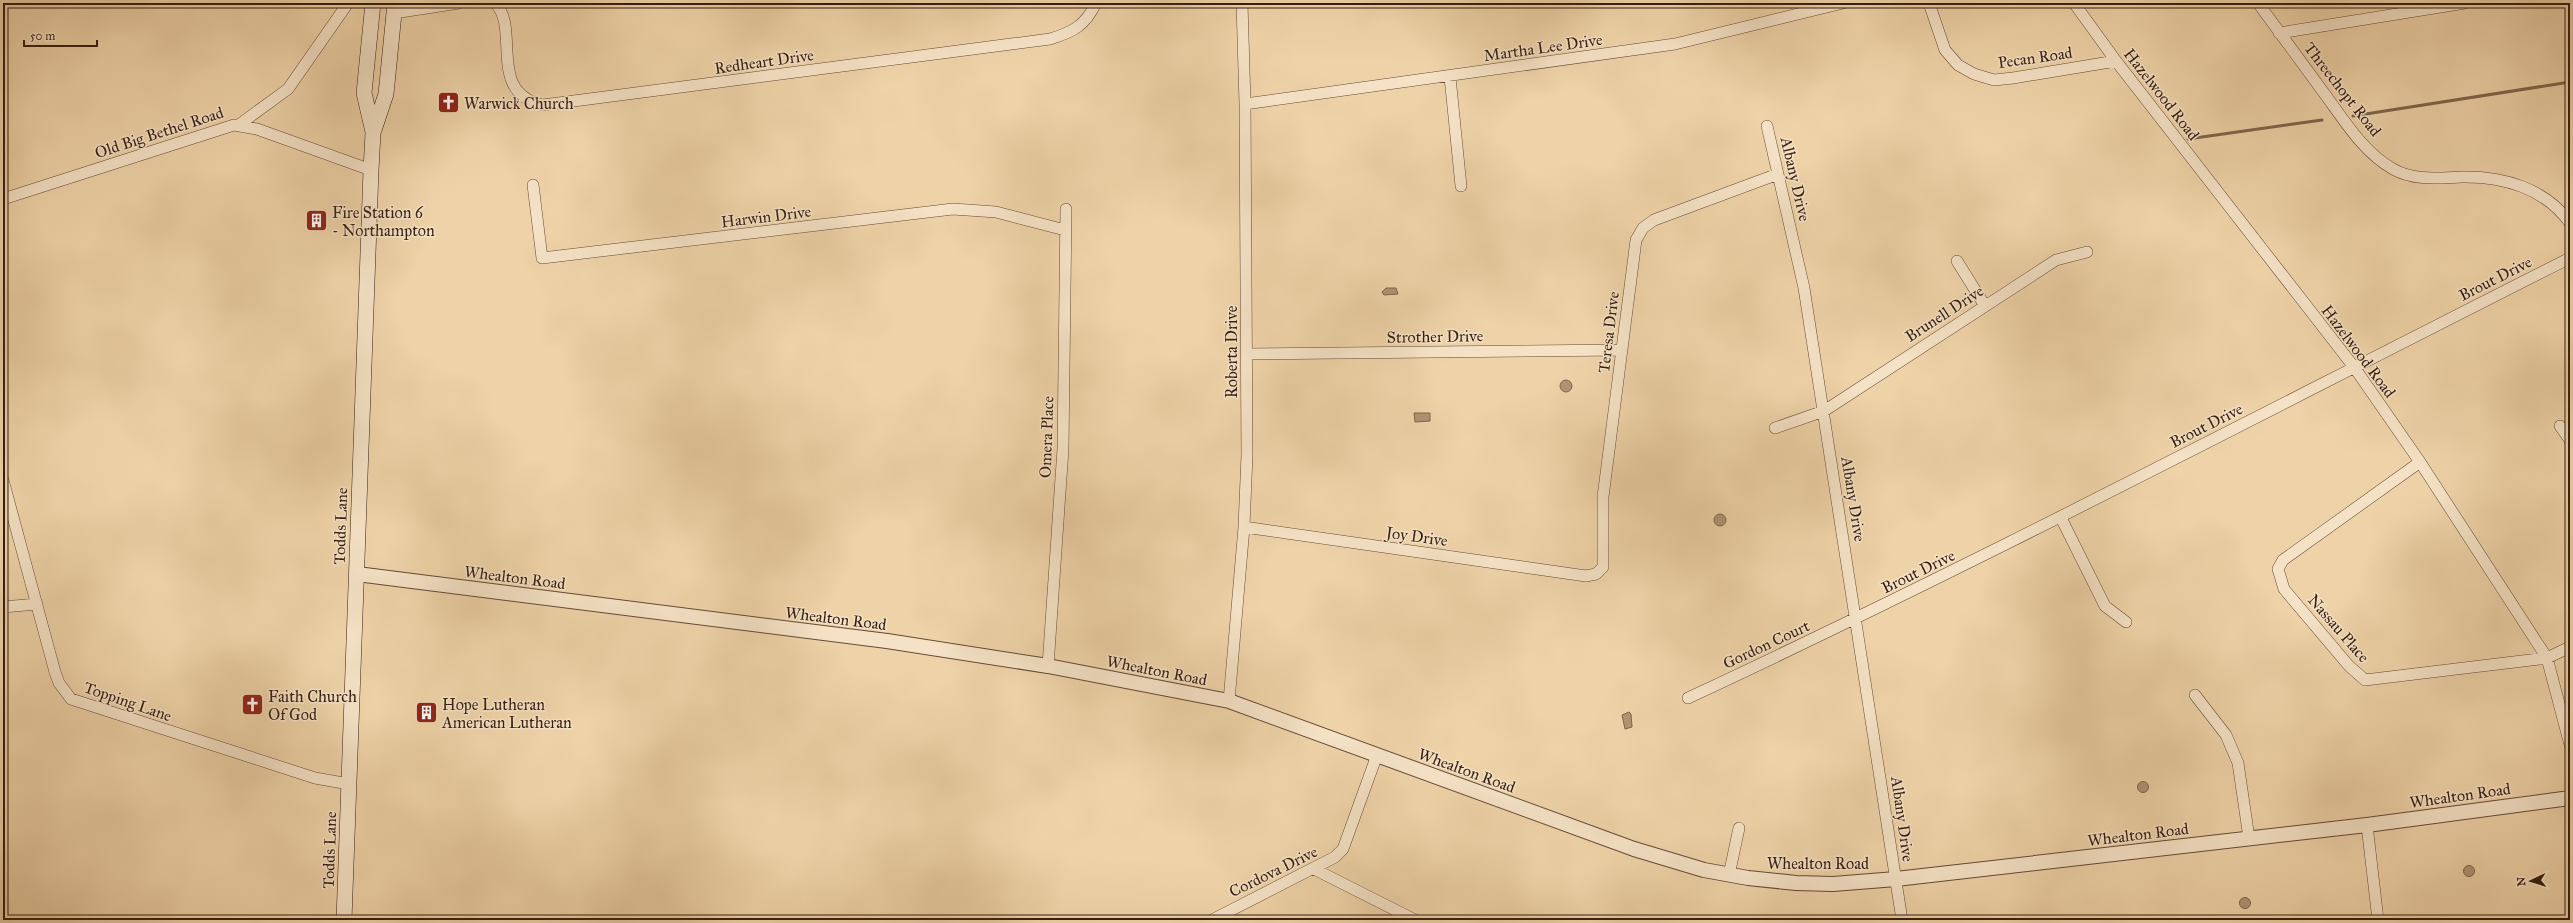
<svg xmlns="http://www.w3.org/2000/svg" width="2573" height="923" font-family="'IM FELL Great Primer',serif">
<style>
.water{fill:#b09574;stroke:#7f654c}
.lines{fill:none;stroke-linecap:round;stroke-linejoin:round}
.stream{stroke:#7f654c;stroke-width:3}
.minor-casing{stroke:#644a36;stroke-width:12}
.tertiary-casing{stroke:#644a36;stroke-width:16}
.secondary-casing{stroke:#351d10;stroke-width:16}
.minor{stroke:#f5e2c6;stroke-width:11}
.tertiary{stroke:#f5e2c6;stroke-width:14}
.secondary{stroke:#f5e2c6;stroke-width:15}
.labels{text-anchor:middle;stroke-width:3;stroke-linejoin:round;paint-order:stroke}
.street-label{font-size:16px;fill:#351d10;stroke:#f5e2c6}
.poi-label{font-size:16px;fill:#351d10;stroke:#f5e2c6;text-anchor:start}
</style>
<rect width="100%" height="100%" fill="#efd3a8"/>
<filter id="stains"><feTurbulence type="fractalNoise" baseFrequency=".005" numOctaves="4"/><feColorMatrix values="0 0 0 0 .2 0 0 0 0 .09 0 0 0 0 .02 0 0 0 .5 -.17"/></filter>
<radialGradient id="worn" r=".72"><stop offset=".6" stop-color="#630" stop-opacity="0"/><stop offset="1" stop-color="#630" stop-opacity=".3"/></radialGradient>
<!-- water -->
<path class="water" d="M1386,288H1396L1398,294L1384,295L1382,292Z
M1560 386a6 6 0 1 1 12 0a6 6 0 1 1-12 0Z
M1414,413H1430V421L1415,422Z
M1714 520a6 6 0 1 1 12 0a6 6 0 1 1-12 0Z
M1629,712L1631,714L1632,727L1625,729L1622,715Z
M2137.5 787a5.5 5.5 0 1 1 11 0a5.5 5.5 0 1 1-11 0Z
M2463.5 871a5.5 5.5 0 1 1 11 0a5.5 5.5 0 1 1-11 0Z
M2239.5 903a5.5 5.5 0 1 1 11 0a5.5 5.5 0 1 1-11 0Z"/>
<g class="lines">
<!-- stream -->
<path class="stream" d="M2353,116L2570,82
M2188,139L2322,120"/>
<defs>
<path id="minor" d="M495,3C521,28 486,93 543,105L1050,39C1073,32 1085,26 1096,3
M1929,3L1945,50L1958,65L1974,74L1994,80L2013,78L2116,61
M2074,3L2116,61L2354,367L2420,462L2547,658L2570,745
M2258,3C2280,33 2302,63 2324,93C2344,120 2363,152 2393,169C2414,181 2438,178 2461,177C2503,176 2545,188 2570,223
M394,13L459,3
M2279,33L2465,3
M1450,77L1461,186
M1245,104L1675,44L1843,3
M240,124L288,89L348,3
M1767,126L1804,288L1902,920
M533,185L542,258L953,209L996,212L1065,230
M3,199L234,125L257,129L371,170
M1957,261L1985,306
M1247,354L1622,350
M2560,426L2570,440
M1775,428L1824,411L2056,260L2087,252
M2420,462L2283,560L2278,569L2284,589L2349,666L2365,680L2547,658L2570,647
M3,480L55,672L59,683L71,699L315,778L349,784
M2061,518L2105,606L2126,622
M1244,527L1586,576L1596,574L1603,567V497L1636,240L1643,228L1654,220L1778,174
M3,607L37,604
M1048,666L1063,449L1066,209
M2195,695L2226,735L2238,763L2249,838
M1688,698C1986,559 2276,406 2570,258
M1229,701L1244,527L1247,455L1245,104L1242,3
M2367,825L2378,920
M1314,869L1415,920
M1729,875L1739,828
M1212,920L1335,857L1343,849L1377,755"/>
<path id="tertiary" d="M357,574L887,641L1048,666L1229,701L1634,849L1704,870L1748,878L1796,883L1833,884L1896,879L2367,825L2570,798"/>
<path id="secondary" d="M373,132L364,93L373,3
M344,920L371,170L373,133L386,94L395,3"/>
</defs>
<!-- minor casing -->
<use href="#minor" class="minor-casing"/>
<!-- tertiary casing -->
<use href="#tertiary" class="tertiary-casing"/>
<!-- secondary casing -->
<use href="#secondary" class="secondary-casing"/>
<!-- minor -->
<use href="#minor" class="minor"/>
<!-- tertiary -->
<use href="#tertiary" class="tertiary"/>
<!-- secondary -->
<use href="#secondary" class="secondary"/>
</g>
<!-- icons -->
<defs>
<symbol id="church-square" viewBox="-11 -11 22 22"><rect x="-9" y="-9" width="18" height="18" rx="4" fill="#8f2418" stroke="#f5e2c6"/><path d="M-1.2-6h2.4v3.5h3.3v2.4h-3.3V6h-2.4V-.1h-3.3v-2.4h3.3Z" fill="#fff"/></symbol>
<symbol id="building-square" viewBox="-11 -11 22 22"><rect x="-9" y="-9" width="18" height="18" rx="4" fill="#8f2418" stroke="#f5e2c6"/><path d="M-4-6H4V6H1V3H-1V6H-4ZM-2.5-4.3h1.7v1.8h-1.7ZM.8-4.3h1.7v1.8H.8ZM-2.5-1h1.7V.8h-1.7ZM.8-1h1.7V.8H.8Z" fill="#fff"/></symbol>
</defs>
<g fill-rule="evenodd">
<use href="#church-square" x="436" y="90" width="25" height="25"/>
<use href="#building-square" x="304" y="208" width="25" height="25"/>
<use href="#church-square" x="240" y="692" width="25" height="25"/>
<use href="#building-square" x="414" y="700" width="25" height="25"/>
</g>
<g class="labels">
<!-- street labels -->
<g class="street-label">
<text transform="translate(1543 47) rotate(-8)" y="6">Martha Lee Drive</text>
<text transform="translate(2035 57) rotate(-8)" y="6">Pecan Road</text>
<text transform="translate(764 61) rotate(-8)" y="6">Redheart Drive</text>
<text transform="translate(2343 89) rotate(52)" y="6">Threechopt Road</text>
<text transform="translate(2162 94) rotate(52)" y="6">Hazelwood Road</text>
<text transform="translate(159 132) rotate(-18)" y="6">Old Big Bethel Road</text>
<text transform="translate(1796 179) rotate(77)" y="6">Albany Drive</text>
<text transform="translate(766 216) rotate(-7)" y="6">Harwin Drive</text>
<text transform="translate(2495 278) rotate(-27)" y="6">Brout Drive</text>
<text transform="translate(1944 313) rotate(-33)" y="6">Brunell Drive</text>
<text transform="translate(1608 332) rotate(-83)" y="6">Teresa Drive</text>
<text transform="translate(1435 336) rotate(-1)" y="6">Strother Drive</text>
<text transform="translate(2359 351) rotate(53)" y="6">Hazelwood Road</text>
<text transform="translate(1231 352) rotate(-90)" y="6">Roberta Drive</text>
<text transform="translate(2206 425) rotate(-27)" y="6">Brout Drive</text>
<text transform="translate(1046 437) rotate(-88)" y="6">Omera Place</text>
<text transform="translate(1854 499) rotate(81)" y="6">Albany Drive</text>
<text transform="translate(340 526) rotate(-88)" y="6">Todds Lane</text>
<text transform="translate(1417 536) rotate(8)" y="6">Joy Drive</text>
<text transform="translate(1918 571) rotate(-26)" y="6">Brout Drive</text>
<text transform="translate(515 577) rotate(7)" y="6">Whealton Road</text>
<text transform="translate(836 618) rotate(7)" y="6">Whealton Road</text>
<text transform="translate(2339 628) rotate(49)" y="6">Nassau Place</text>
<text transform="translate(1766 644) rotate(-25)" y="6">Gordon Court</text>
<text transform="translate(1157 670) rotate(11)" y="6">Whealton Road</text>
<text transform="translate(128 701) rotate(19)" y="6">Topping Lane</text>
<text transform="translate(1467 770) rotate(20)" y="6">Whealton Road</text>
<text transform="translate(2460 795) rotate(-8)" y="6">Whealton Road</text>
<text transform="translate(1903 819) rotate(82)" y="6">Albany Drive</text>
<text transform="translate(2138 834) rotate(-7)" y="6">Whealton Road</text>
<text transform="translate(329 850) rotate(-88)" y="6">Todds Lane</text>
<text x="1818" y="869">Whealton Road</text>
<text transform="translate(1273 871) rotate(-26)" y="6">Cordova Drive</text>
</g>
<!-- poi labels -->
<g class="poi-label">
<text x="464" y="109">Warwick Church</text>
<text x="332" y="218">Fire Station 6<tspan x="332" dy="18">- Northampton</tspan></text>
<text x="268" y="702">Faith Church<tspan x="268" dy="18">Of God</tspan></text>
<text x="442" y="710">Hope Lutheran<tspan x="442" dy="18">American Lutheran</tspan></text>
</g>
</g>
<!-- margin -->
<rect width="2573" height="923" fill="none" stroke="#efd3a8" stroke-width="16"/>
<rect x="4" y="4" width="2565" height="915" fill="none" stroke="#351d10" stroke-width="2"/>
<rect x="8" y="8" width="2557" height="907" fill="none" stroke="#351d10"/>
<!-- north arrow -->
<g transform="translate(2531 881) rotate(266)" stroke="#f5e2c6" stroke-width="3" paint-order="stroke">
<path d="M0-3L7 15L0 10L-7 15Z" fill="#351d10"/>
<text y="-6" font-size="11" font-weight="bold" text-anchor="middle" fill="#351d10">N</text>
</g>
<!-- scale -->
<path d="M24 40v6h73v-6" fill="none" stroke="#351d10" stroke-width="2"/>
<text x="30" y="40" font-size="12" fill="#351d10" stroke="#f5e2c6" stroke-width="3" paint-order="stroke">50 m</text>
<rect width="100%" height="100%" filter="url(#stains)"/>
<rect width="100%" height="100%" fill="url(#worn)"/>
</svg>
